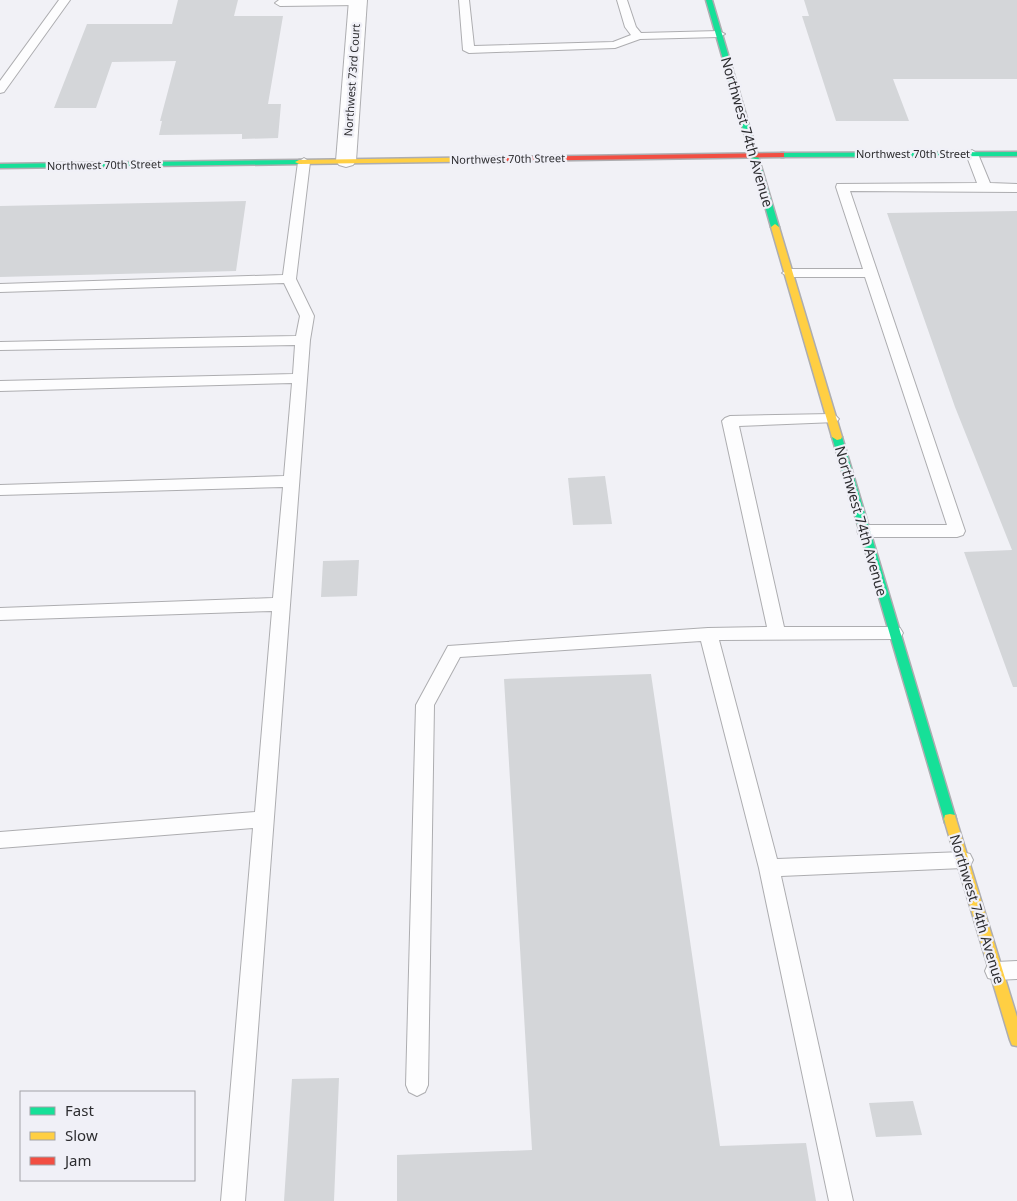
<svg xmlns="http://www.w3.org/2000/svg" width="1017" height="1201" font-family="'Noto Sans',sans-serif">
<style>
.building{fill:#d4d6d9}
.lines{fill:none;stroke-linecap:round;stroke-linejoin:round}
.lane-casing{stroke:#adadb0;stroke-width:2}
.street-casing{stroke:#adadb0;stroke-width:2}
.fast-casing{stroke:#adadb0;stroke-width:3}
.slow-casing{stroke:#adadb0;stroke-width:3}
.jam-casing{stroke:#adadb0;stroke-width:3}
.lane{fill:#fdfdfe;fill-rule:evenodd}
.street{fill:#fdfdfe;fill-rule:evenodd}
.fast{fill:#16e098;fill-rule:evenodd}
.slow{fill:#ffcf43;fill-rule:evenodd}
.jam{fill:#f24e42;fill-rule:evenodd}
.labels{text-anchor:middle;stroke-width:4.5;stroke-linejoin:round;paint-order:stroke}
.far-street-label{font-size:11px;fill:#2d2d30;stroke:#f0f0f7}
.street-label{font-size:14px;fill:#2d2d30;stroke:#f0f0f7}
</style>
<rect width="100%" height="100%" fill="#f1f1f6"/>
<!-- building -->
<path class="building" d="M178,0H238L234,16H283L268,104H281L278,138L242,139V134L159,135L162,121H160L176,61L112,62L96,108H54L87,24H172Z
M804,0H1017V79H893L909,121H836L802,16H809Z
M246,201L236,271L0,277V206Z
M1017,211V687H1013L964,552L1012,550L955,407L887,213Z
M605,476L612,524L573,525L568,478Z
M359,560L357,596L321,597L323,561Z
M651,674L720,1146L806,1143L816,1201H397V1155L532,1150L504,679Z
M339,1078L334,1201H284L292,1079Z
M913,1101L922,1135L876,1137L869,1103Z"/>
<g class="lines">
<defs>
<path id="lane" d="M59,0H70L4,92L0,93V81Z
M362,0V4L358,5L280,6L275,3L279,0Z
M459,0H469L474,46L613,42L631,35L625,27L617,0H627L636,27L641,33L719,31L725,34L719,37L640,39L615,48L469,53L463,50Z
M972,150L978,154L990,183L1017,184V192L850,191L965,531L963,535L957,537H865L859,535L857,531L859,527L865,525H947L865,277H789L782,273L789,269H863L836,187L837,184L977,183L966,154Z
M304,158L310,162L296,279L314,316L310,340L245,1201H221L253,828L0,848V832L255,812L272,611L0,620V608L273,598L283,487L0,495V485L284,476L292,383L0,391V381L293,374L295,345L0,350V342L296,336L300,316L284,283L0,292V284L283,275L298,162Z
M831,414L836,416L839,419L836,422L739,426L784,627H894L900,628L903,633L900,638L894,639L719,640L777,859L963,852L970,854L973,860L970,866L963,868L781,876L853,1201H829L759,868L701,641L460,657L434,705L428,1085L425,1092L417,1096L409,1092L406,1085L416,705L448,646L708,628L767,627L722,421L725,418L730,416Z
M1017,961V979L996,980L988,978L985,971L988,964L996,962Z"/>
<path id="street" d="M349,0H367L356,161L353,165L346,167L339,165L336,161Z"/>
<path id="fast" d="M706,0H712L779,227L778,229L775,230L771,227Z
M1017,152V156L781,157L777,155L781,153Z
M299,160H302V164L0,168V164Z
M837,434L842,437L956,819L955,823L950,824L945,823L944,819L832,437Z"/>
<path id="slow" d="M504,157L508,159L507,161L299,164L295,162L299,160Z
M775,224L779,227L842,437L841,439L837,440L832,437L771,227Z
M950,814L955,815L956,819L1017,1017V1046L1012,1045L1010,1040L944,819L945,815Z"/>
<path id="jam" d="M781,153H784V157L504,161L500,159L504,157Z"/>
</defs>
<!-- lane casing -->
<use href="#lane" class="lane-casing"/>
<!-- street casing -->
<use href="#street" class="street-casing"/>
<!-- fast casing -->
<use href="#fast" class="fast-casing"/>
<!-- slow casing -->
<use href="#slow" class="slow-casing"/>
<!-- jam casing -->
<use href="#jam" class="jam-casing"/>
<!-- lane -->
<use href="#lane" class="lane"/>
<!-- street -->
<use href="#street" class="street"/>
<!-- fast -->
<use href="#fast" class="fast"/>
<!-- slow -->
<use href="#slow" class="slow"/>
<!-- jam -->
<use href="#jam" class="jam"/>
</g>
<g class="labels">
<!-- far-street labels -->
<g class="far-street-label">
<text transform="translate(352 80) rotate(-86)" y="4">Northwest 73rd Court</text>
<text x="913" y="158">Northwest 70th Street</text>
<text transform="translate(508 159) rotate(-1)" y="4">Northwest 70th Street</text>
<text transform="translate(104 165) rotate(-1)" y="4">Northwest 70th Street</text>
</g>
<!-- street labels -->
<g class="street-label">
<text transform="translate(747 132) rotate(74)" y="5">Northwest 74th Avenue</text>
<text transform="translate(861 521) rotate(74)" y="5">Northwest 74th Avenue</text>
<text transform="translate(977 909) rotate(73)" y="5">Northwest 74th Avenue</text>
</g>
</g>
<!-- legend -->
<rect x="20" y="1091" width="175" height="90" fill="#f0f0f7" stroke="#a2a2a7"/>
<rect x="30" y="1107" width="25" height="8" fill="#16e098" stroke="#a2a2a7"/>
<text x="65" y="1116" font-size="15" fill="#2d2d30">Fast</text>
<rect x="30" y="1132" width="25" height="8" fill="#ffcf43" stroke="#a2a2a7"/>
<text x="65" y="1141" font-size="15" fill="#2d2d30">Slow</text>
<rect x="30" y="1157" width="25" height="8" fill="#f24e42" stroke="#a2a2a7"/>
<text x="65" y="1166" font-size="15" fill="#2d2d30">Jam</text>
</svg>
